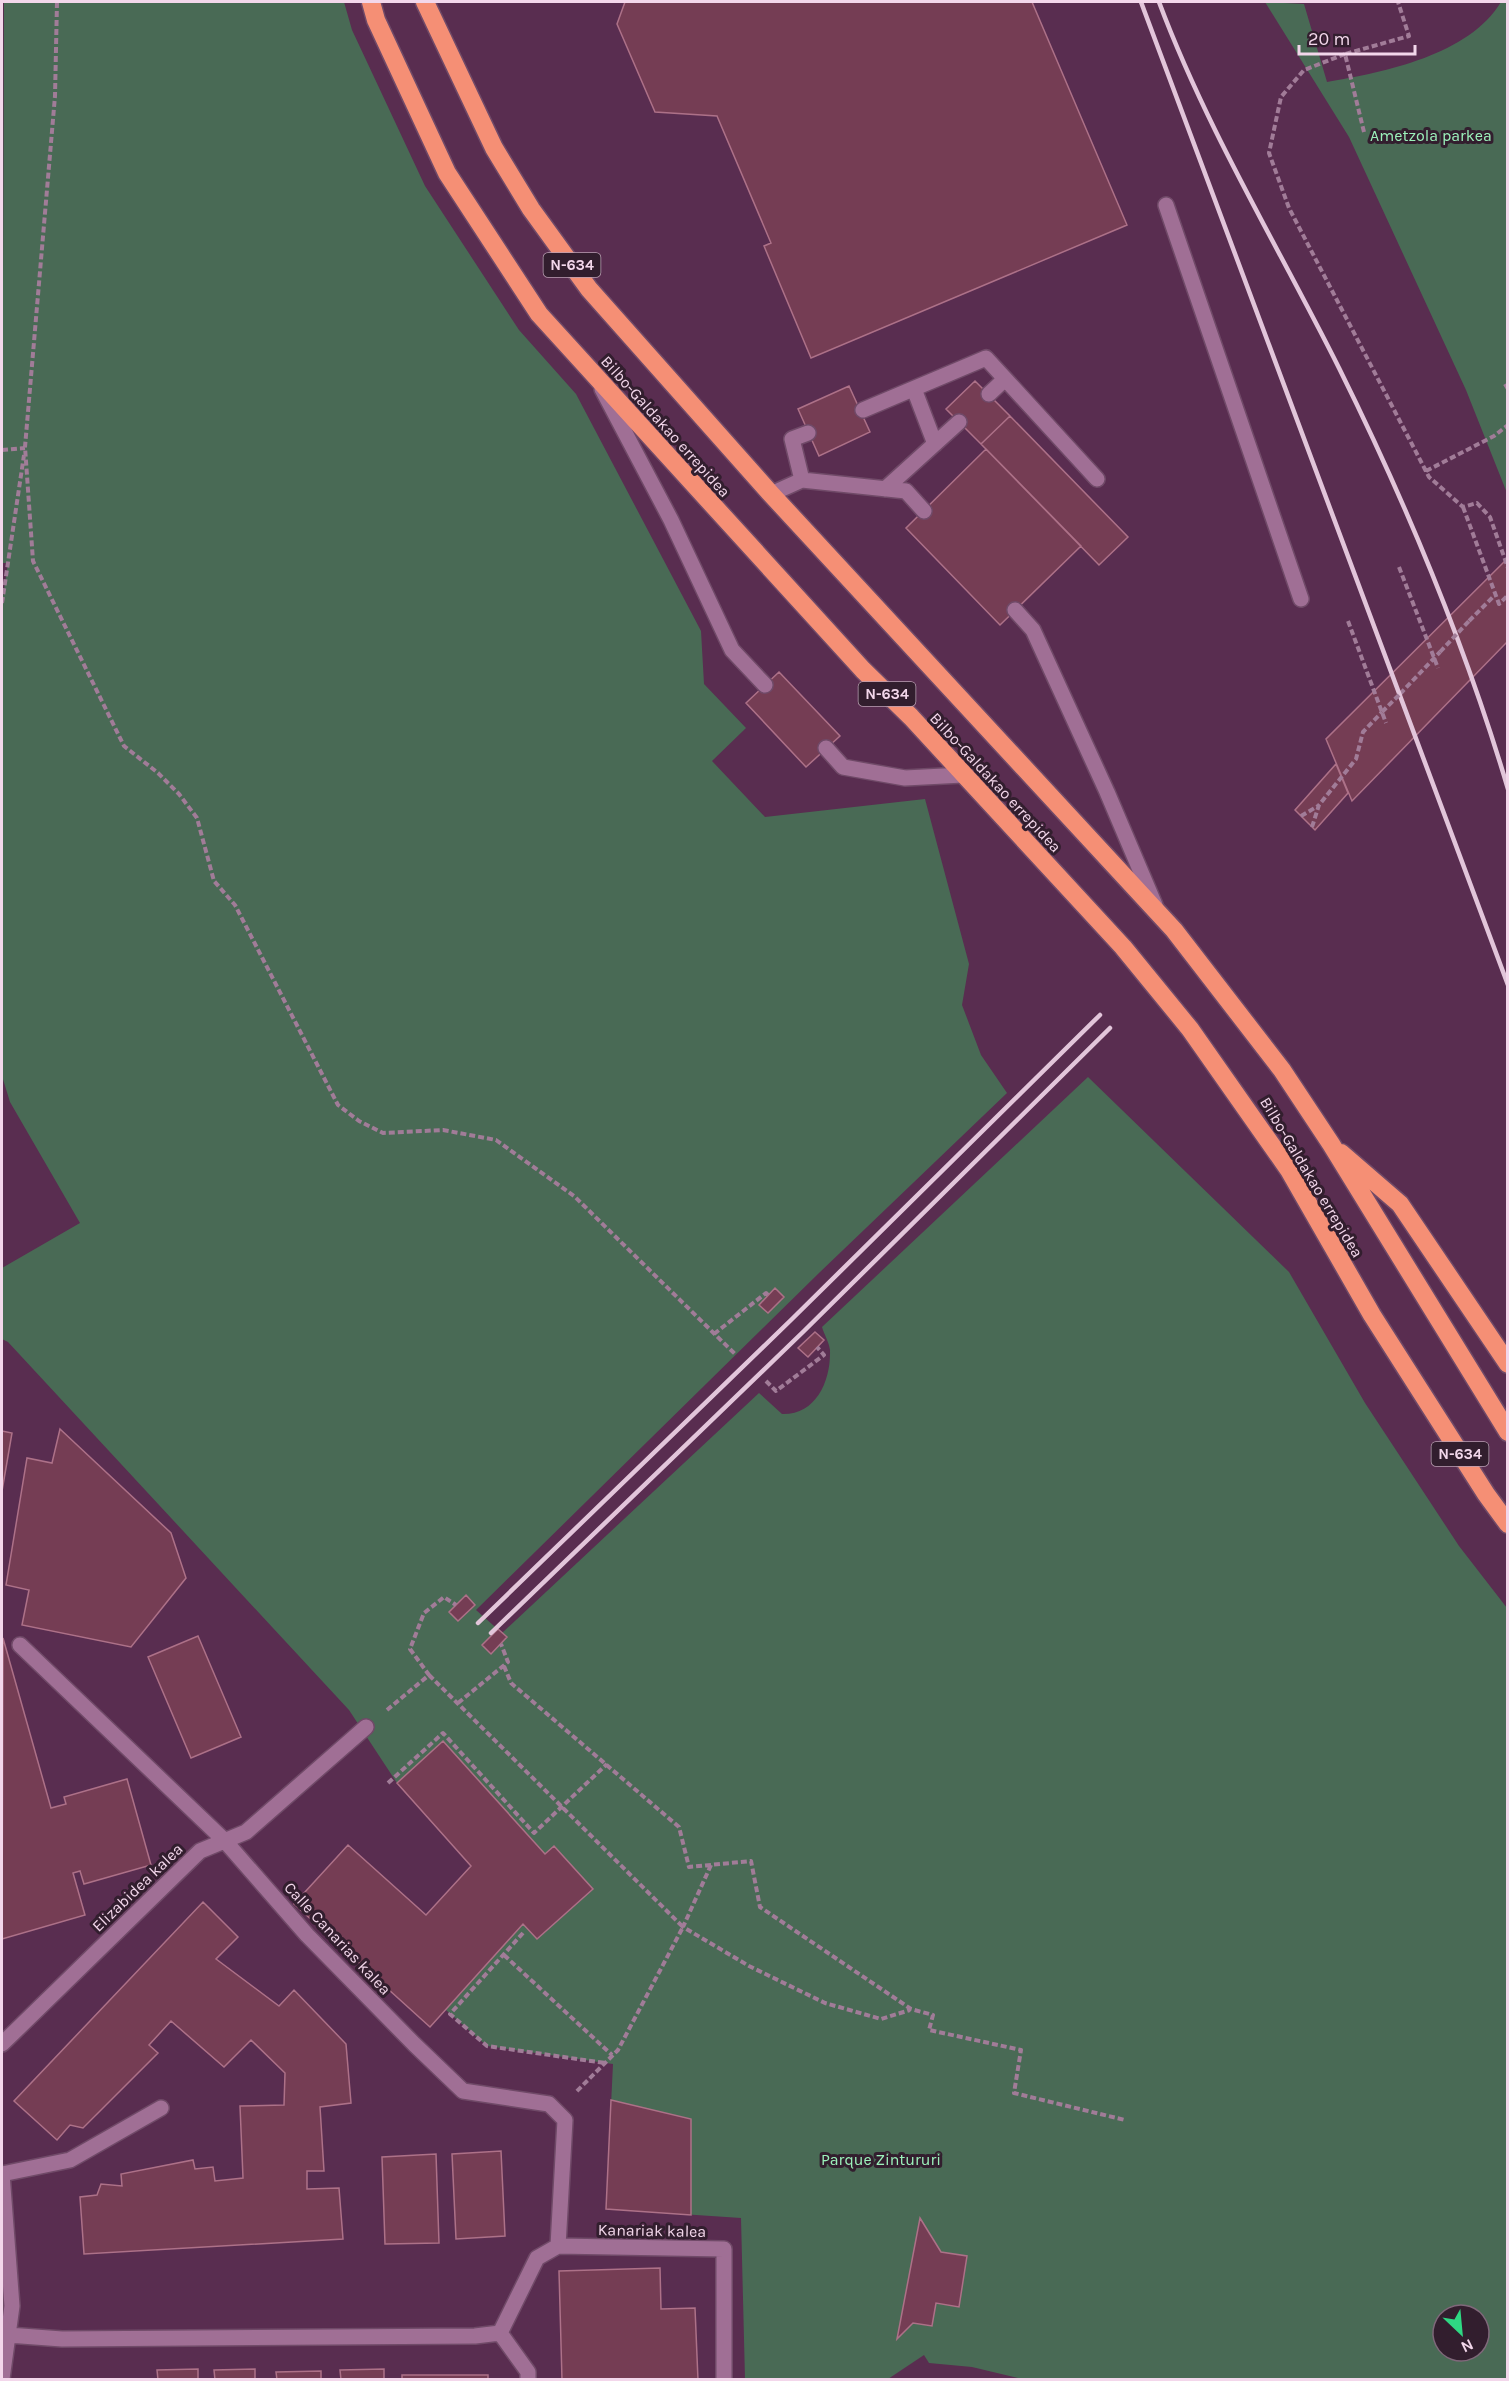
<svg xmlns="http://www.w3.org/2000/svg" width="1509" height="2381" font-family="Karla,sans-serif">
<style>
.green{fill:#496a55;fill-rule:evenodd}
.building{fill:#753d54;stroke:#ad7188;stroke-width:1.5}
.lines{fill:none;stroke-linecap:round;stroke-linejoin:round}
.lane-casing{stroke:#704a68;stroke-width:18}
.street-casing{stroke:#704a68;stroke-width:18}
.highway-casing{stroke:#704a68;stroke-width:21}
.path{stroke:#a17c98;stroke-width:4;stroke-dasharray:6 3;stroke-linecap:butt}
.lane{stroke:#a06f95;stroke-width:15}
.street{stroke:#a06f95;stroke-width:15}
.highway{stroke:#f58f75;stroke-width:18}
.rail{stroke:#e2c5da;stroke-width:4.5}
.path-bridge{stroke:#a17c98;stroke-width:4;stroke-dasharray:6 3;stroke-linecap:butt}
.labels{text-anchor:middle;stroke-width:6;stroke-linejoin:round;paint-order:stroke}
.shield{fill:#321e2e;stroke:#b9a0b2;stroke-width:1.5}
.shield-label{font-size:15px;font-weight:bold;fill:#f3d7eb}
.park-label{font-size:16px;fill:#9cf2bb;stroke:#321e2e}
.street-label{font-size:16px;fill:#f3d7eb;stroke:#321e2e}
</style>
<rect width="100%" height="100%" fill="#592d50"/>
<!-- green -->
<path class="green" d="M4,2H344L352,30L425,186L519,330L576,394L701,631L704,684L746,728L712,761L765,817L925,799L969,964L962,1005L981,1055L1007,1093L819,1273L476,1610L502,1633L759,1393L782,1414C816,1415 831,1381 830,1350C829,1342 824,1334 822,1327L1088,1077L1289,1272L1365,1403L1459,1546L1507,1608V2379L1026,2380L972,2367L929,2363L924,2355L888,2379H745L741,2218L606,2209L613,2064L487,2046L446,2010L523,1924L537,1939L593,1889L554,1846L545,1854L443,1742L397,1783L349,1710L8,1342L2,1339V1268L80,1223L10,1102L2,1076V603L8,563H2ZM1443,2315H1479V2351H1443Z
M1265,2L1304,4L1327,82C1385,72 1469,55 1501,2H1507V493L1466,390L1349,137Z"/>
<!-- building -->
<path class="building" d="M625,2H1032L1127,225L811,358L764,246L771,243L717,116L655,112L617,24Z
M975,381L1010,416L981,444L946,409Z
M849,386L870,432L819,456L798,409Z
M1010,416L1128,537L1099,565L981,444Z
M986,449L1081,546L1000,625L906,528Z
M1508,558V641L1352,801L1326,739Z
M779,672L840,736L806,767L746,703Z
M1336,764L1348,793L1315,830L1295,810Z
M775,1288L784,1297L768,1313L759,1305Z
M815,1332L824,1340L808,1357L798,1348Z
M60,1429L171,1533L186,1578L131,1647L22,1625L29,1590L6,1585L27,1458L52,1463Z
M2,1431L12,1433L2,1491Z
M466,1595L475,1605L458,1621L449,1612Z
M498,1629L507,1637L491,1654L482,1645Z
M198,1636L241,1737L191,1758L148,1657Z
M3,1638L51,1808L66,1804L64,1797L127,1779L151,1865L84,1884L80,1871L73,1873L85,1915L2,1939Z
M443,1741L545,1854L554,1846L593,1889L537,1939L523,1924L430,2027L294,1904L348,1845L426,1915L471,1866L397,1783Z
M203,1902L238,1937L216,1959L279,2006L294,1990L346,2044L351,2103L320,2107L324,2171H307V2189L339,2188L343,2239L84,2254L80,2197L97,2195L101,2184L122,2186L121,2174L193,2160L195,2169L213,2167L215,2181L243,2178L240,2106L284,2105L285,2073L251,2040L224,2067L171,2021L149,2045L158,2053L83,2128L70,2125L57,2140L14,2101Z
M611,2100L691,2119V2215L606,2209Z
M501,2151L505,2236L456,2239L452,2154Z
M436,2154L439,2243L385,2244L382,2157Z
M920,2218L941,2252L967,2256L959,2307L936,2303L932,2326L913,2323L897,2339Z
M660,2268L661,2309L695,2308L698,2380H562L559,2271Z
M198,2369V2380H158L157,2370Z
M255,2369V2380H215L214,2370Z
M384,2369V2380H341L340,2370Z
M321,2371V2380H277L276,2372Z
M402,2375H488V2380H402Z"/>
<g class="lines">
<defs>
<path id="lane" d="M1166,205L1301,599
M602,389L671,520L732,650L765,685
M914,389L935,444
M989,394L1005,379
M863,410L986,358L1097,479
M802,480L792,439L808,433
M885,489L959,422
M771,494L802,480L906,491L924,511
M1015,610L1033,630L1107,792L1155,905
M826,748L843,767L905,778L963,775
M2,2174L70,2160L161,2108"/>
<path id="street" d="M20,1645L225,1841L307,1935L414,2044L463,2091L549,2104L565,2120L558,2246
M2,2044L200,1851L246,1832L366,1727
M2,2174L12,2306L2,2379
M500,2333L537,2258L558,2246L724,2249V2380
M500,2333L528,2372V2380
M8,2335L62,2339L475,2336L500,2333"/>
<path id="highway" d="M371,2L376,20L447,173L539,314L863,670L911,717L1123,947L1190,1029L1289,1170L1372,1315L1486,1494L1508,1524
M425,2L494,148L531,209L589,289L771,494L1174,930L1282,1070L1331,1144L1508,1432
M1341,1153L1400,1204L1508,1364"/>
</defs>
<!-- lane casing -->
<use href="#lane" class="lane-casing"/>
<!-- street casing -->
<use href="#street" class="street-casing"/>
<!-- highway casing -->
<use href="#highway" class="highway-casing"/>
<!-- path -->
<path class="path" d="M57,2L55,96L25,447L33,561L124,746L158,773L179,794L197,818L214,881L235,905L338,1105L359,1121L383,1133L443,1130L496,1140L574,1196L735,1354
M1345,54L1304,70L1281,97L1269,153L1289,208L1429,477L1463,507L1477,503L1490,517L1508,568
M1364,132L1345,54L1409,36L1398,2
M1505,384L1508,389
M2,450L25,448
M1426,471L1494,436L1508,425
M1463,507L1499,604L1508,595
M1399,567L1438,668
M2,603L24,455
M1348,621L1386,723
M1469,621L1495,595
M1400,694L1440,652
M1301,816L1318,806
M1312,827L1319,805L1356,759L1363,732L1382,712
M714,1334L766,1293L768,1295
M766,1381L776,1391L824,1355L817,1347
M504,1666L511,1683L679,1827L689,1867L751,1861L760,1907L911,2009L933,2015L929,2030L1021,2050L1014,2093L1125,2120
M429,1675L683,1927L618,2050L575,2093
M458,1703L508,1662L501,1644
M387,1710L429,1675L410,1649L424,1613L444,1597L456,1605
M388,1783L443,1733L534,1833L607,1764
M711,1865L683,1927L749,1966L825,2003L881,2019L910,2010
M523,1933L450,2014L487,2046L605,2063
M504,1955L612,2055"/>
<!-- lane -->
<use href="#lane" class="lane"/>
<!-- street -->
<use href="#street" class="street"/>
<!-- highway -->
<use href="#highway" class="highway"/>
<!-- rail -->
<path class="rail" d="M1141,2L1508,985
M1159,2C1207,130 1278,246 1339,368C1406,503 1465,644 1508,789
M478,1623L792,1319L1100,1015
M491,1633L804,1331L1110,1028"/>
<!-- path-bridge -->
<path class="path-bridge" d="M1440,652L1469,621
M1382,712L1400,694"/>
</g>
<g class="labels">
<!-- shield labels -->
<g class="shield">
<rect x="543.5" y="253" width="57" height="24" rx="4.5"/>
<rect x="858.5" y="682" width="57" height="24" rx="4.5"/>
<rect x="1431.5" y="1442" width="57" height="24" rx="4.5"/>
</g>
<g class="shield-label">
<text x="572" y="270">N-634</text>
<text x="887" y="699">N-634</text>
<text x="1460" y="1459">N-634</text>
</g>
<!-- park labels -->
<g class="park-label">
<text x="1431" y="141">Ametzola parkea</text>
<text x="881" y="2165">Parque Zintururi</text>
</g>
<!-- street labels -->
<g class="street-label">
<text transform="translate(666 426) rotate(48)" y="6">Bilbo-Galdakao errepidea</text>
<text transform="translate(996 782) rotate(47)" y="6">Bilbo-Galdakao errepidea</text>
<text transform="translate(1312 1177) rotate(59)" y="6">Bilbo-Galdakao errepidea</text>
<text transform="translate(137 1887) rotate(-44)" y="6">Elizabidea kalea</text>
<text transform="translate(338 1938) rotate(47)" y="6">Calle Canarias kalea</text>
<text transform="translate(652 2230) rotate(1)" y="6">Kanariak kalea</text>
</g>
</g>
<!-- border -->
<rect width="1509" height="2381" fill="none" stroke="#f3d7eb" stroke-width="6"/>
<!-- north arrow -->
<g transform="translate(1461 2333) rotate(154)"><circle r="28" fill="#321e2e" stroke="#7f687a" stroke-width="1.5"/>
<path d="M0-4.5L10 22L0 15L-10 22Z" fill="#2fd883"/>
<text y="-9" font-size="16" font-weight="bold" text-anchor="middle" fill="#f3d7eb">N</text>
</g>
<!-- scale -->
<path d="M1299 45v9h116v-9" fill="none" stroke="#f3d7eb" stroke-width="3"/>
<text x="1308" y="45" font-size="18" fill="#f3d7eb" stroke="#321e2e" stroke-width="4.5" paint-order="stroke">20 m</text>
</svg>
